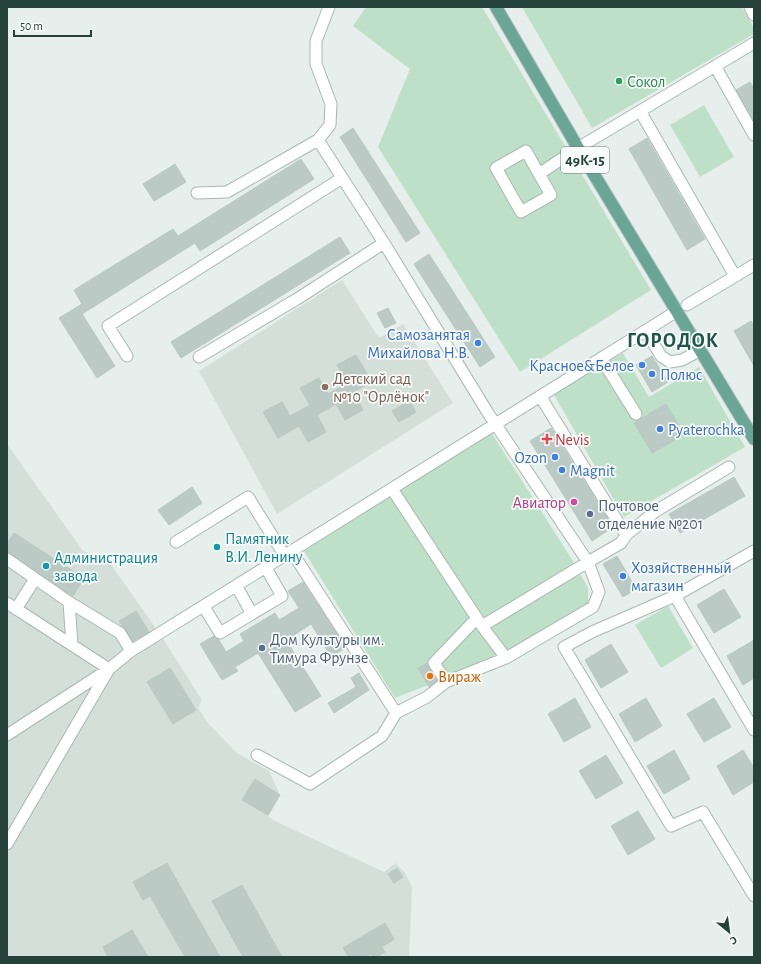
<svg xmlns="http://www.w3.org/2000/svg" width="761" height="964" font-family="'Alegreya Sans',sans-serif">
<style>
.built{fill:#d4dfda}
.green{fill:#bfe0c8}
.building{fill:#bbcac4;stroke:#b8c9c2}
.lines{fill:none;stroke-linecap:round;stroke-linejoin:round}
.minor-casing{stroke:#a8b8b2;stroke-width:13}
.major-casing{stroke:#c2cac8;stroke-width:14}
.minor{stroke:#fff;stroke-width:11}
.major{stroke:#6aa596;stroke-width:12}
.leisure-dot{fill:#2e9e5b;stroke:#f7fbf9;stroke-width:1.5}
.shop-dot{fill:#3f7fe0;stroke:#f7fbf9;stroke-width:1.5}
.education-dot{fill:#8d6e63;stroke:#f7fbf9;stroke-width:1.5}
.health-dot{fill:#e0444e;stroke:#f7fbf9;stroke-width:1.5}
.hotel-dot{fill:#d1479c;stroke:#f7fbf9;stroke-width:1.5}
.service-dot{fill:#5c6f8a;stroke:#f7fbf9;stroke-width:1.5}
.culture-dot{fill:#0f9aa8;stroke:#f7fbf9;stroke-width:1.5}
.food-dot{fill:#e8710a;stroke:#f7fbf9;stroke-width:1.5}
.labels{text-anchor:middle;stroke-width:3.5;stroke-linejoin:round;paint-order:stroke}
.shield{fill:#f7fbf9;stroke:#637a73;stroke-width:1}
.shield-label{font-size:15px;font-weight:bold;fill:#24423a}
.leisure-label{font-size:16px;fill:#27864d;stroke:#f7fbf9;text-anchor:start}
.shop-label{font-size:16px;fill:#366cbe;stroke:#f7fbf9;text-anchor:start}
.education-label{font-size:16px;fill:#785e54;stroke:#f7fbf9;text-anchor:start}
.health-label{font-size:16px;fill:#be3a42;stroke:#f7fbf9;text-anchor:start}
.hotel-label{font-size:16px;fill:#b23c85;stroke:#f7fbf9;text-anchor:end}
.service-label{font-size:16px;fill:#4e5e75;stroke:#f7fbf9;text-anchor:start}
.culture-label{font-size:16px;fill:#0d838f;stroke:#f7fbf9;text-anchor:start}
.food-label{font-size:16px;fill:#c56008;stroke:#f7fbf9;text-anchor:start}
.district-label{font-size:20px;font-weight:bold;letter-spacing:1px;fill:#1f5548;stroke:#f7fbf9}
</style>
<rect width="100%" height="100%" fill="#e6efeb"/>
<!-- built -->
<path class="built" d="M342,280L379,338L403,324L453,403L277,514L199,371Z
M7,444L83,551L107,559L160,634L202,700L198,708L208,723L237,753L269,771L280,795L268,816L275,821L384,872L396,863L405,873L412,887L409,957H7Z"/>
<!-- green -->
<path class="green" d="M366,7H482L651,290L520,372L378,147L410,69L353,26Z
M522,7H742L754,28V34L592,128Z
M704,105L734,157L700,177L670,125Z
M623,353L649,397L699,367L745,447L624,517L553,393Z
M491,432L576,566L588,588V606L500,657L395,698L304,551Z
M668,606L693,648L661,668L635,625Z"/>
<!-- building -->
<path class="building" d="M750,82L754,88V121L736,90Z
M353,128L420,233L406,242L340,137Z
M647,138L705,239L687,250L629,149Z
M301,159L314,179L200,251L195,243L82,314L115,366L97,378L59,318L82,304L74,290L173,229L178,236Z
M175,164L186,182L154,201L143,184Z
M340,237L350,253L181,358L171,342Z
M429,254L495,357L480,367L414,264Z
M388,308L396,323L385,328L377,313Z
M751,321L754,326V366L734,331Z
M356,355L372,382L353,392L363,410L345,420L336,404L317,415L326,432L308,442L299,426L278,438L263,412L282,402L290,416L310,405L300,388L319,378L328,394L348,383L337,365Z
M652,356L668,382L652,392L636,365Z
M409,401L416,412L399,422L392,411Z
M666,404L684,435L652,453L634,423Z
M551,428L613,527L592,541L530,441Z
M734,477L745,496L680,533L669,514Z
M192,487L202,503L169,525L158,510Z
M14,533L84,578L73,596L7,552V544Z
M617,556L636,589L623,597L603,564Z
M303,582L346,648L331,656L311,624L286,640L321,696L295,712L258,653L235,667L238,671L222,680L200,644L214,636L219,640L226,652L244,641L240,634L275,613L279,620L299,608L288,591Z
M724,589L741,617L714,633L697,605Z
M136,611L149,632L133,641L119,621Z
M754,640V678L743,685L727,656Z
M611,644L628,672L601,688L585,660Z
M427,663L437,680L429,687L418,668Z
M170,668L196,710L173,724L147,682Z
M359,673L369,690L334,713L328,703L356,687L351,678Z
M575,698L591,727L564,742L548,714Z
M646,698L662,726L635,742L619,714Z
M714,698L731,727L704,742L687,714Z
M674,750L690,779L664,794L647,766Z
M743,750L754,768V782L733,795L717,766Z
M606,755L623,783L596,799L579,771Z
M255,779L280,795L268,815L242,800Z
M638,811L655,839L628,855L611,826Z
M167,863L220,957H185L150,896L143,900L133,882Z
M397,868L403,877L394,883L388,874Z
M242,885L282,957H243L212,901Z
M385,923L394,939L382,947L385,952L376,957H373L371,954L365,957H349L343,948Z
M132,930L148,957H108L103,947Z"/>
<g class="lines">
<defs>
<path id="minor" d="M329,7L316,41V64L331,104L330,125L318,140L384,243L488,413L588,562L621,543L626,535L540,396
M750,7L754,15
M715,66L754,135
M640,111L735,276
M526,151L551,195L521,212L496,168Z
M539,174L578,148L754,43
M197,193L227,192L318,140
M687,305L754,265
M646,331L661,356L670,362L682,360L701,350
M127,356L108,326L342,178
M199,357L297,299L384,243
M601,358L636,414
M392,489L482,626L506,658
M626,535L656,511L729,467
M176,542L248,497L285,556
M754,551L675,596L592,632L564,647L671,826L703,812L754,896
M7,559L69,602L120,633L131,651
M237,587L252,614
M675,596L754,730
M69,602L72,645
M7,603L109,669L7,844
M204,607L220,633L282,596L266,568
M16,609L35,579
M477,618L434,663L446,682L506,658L593,607L599,592L588,562L482,626
M396,713L427,697L446,682
M7,735L109,669L131,651L677,311
M257,755L310,784L382,736L396,713L292,552"/>
<path id="major" d="M496,7L578,148L754,439"/>
</defs>
<!-- minor casing -->
<use href="#minor" class="minor-casing"/>
<!-- major casing -->
<use href="#major" class="major-casing"/>
<!-- minor -->
<use href="#minor" class="minor"/>
<!-- major -->
<use href="#major" class="major"/>
</g>
<!-- markers -->
<circle class="leisure-dot" cx="619" cy="81" r="4"/>
<g class="shop-dot">
<circle cx="478" cy="343" r="4"/>
<circle cx="642" cy="365" r="4"/>
<circle cx="652" cy="374" r="4"/>
<circle cx="660" cy="429" r="4"/>
<circle cx="555" cy="457" r="4"/>
<circle cx="562" cy="470" r="4"/>
<circle cx="623" cy="576" r="4"/>
</g>
<circle class="education-dot" cx="325" cy="387" r="4"/>
<path class="health-dot" d="M545 433h4v4h4v4h-4v4h-4v-4h-4v-4h4z"/>
<circle class="hotel-dot" cx="574" cy="502" r="4"/>
<g class="service-dot">
<circle cx="590" cy="514" r="4"/>
<circle cx="262" cy="648" r="4"/>
</g>
<g class="culture-dot">
<circle cx="217" cy="547" r="4"/>
<circle cx="46" cy="566" r="4"/>
</g>
<circle class="food-dot" cx="430" cy="676" r="4"/>
<g class="labels">
<!-- shield labels -->
<rect class="shield" x="561" y="147" width="48" height="26" rx="3"/>
<g class="shield-label">
<text x="585" y="165">49К-15</text>
</g>
<!-- leisure labels -->
<g class="leisure-label">
<text x="627" y="87">Сокол</text>
</g>
<!-- shop labels -->
<g class="shop-label">
<text x="470" y="340" text-anchor="end">Самозанятая<tspan x="470" dy="18">Михайлова Н.В.</tspan></text>
<text x="634" y="371" text-anchor="end">Красное&amp;Белое</text>
<text x="660" y="380">Полюс</text>
<text x="668" y="435">Pyaterochka</text>
<text x="547" y="463" text-anchor="end">Ozon</text>
<text x="570" y="476">Magnit</text>
<text x="631" y="573">Хозяйственный<tspan x="631" dy="18">магазин</tspan></text>
</g>
<!-- education labels -->
<g class="education-label">
<text x="333" y="384">Детский сад<tspan x="333" dy="18">№10 "Орлёнок"</tspan></text>
</g>
<!-- health labels -->
<g class="health-label">
<text x="555" y="445">Nevis</text>
</g>
<!-- hotel labels -->
<g class="hotel-label">
<text x="566" y="508">Авиатор</text>
</g>
<!-- service labels -->
<g class="service-label">
<text x="598" y="511">Почтовое<tspan x="598" dy="18">отделение №201</tspan></text>
<text x="270" y="645">Дом Культуры им.<tspan x="270" dy="18">Тимура Фрунзе</tspan></text>
</g>
<!-- culture labels -->
<g class="culture-label">
<text x="225" y="544">Памятник<tspan x="225" dy="18">В.И. Ленину</tspan></text>
<text x="54" y="563">Администрация<tspan x="54" dy="18">завода</tspan></text>
</g>
<!-- food labels -->
<g class="food-label">
<text x="438" y="682">Вираж</text>
</g>
<!-- district labels -->
<g class="district-label">
<text x="673" y="347">ГОРОДОК</text>
</g>
</g>
<!-- border -->
<rect width="761" height="964" fill="none" stroke="#24423a" stroke-width="16"/>
<!-- north arrow -->
<g transform="translate(729 932) rotate(151)" stroke="#f7fbf9" stroke-width="3" paint-order="stroke">
<path d="M0-3L7 15L0 10L-7 15Z" fill="#24423a"/>
<text y="-6" font-size="11" font-weight="bold" text-anchor="middle" fill="#24423a">С</text>
</g>
<!-- scale -->
<path d="M14 30v6h77v-6" fill="none" stroke="#24423a" stroke-width="2"/>
<text x="20" y="30" font-size="12" fill="#24423a" stroke="#f7fbf9" stroke-width="3" paint-order="stroke">50 m</text>
</svg>
